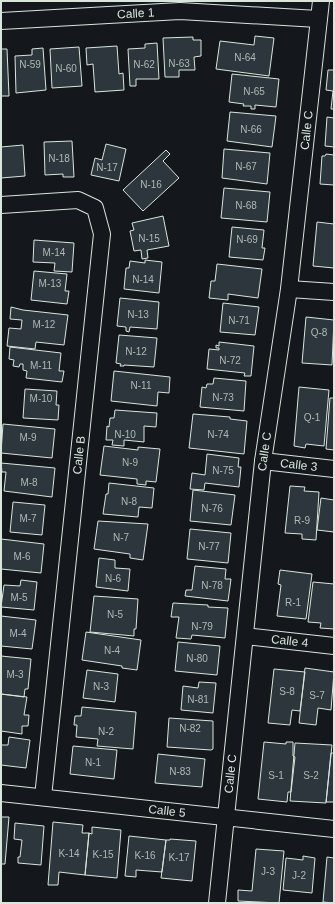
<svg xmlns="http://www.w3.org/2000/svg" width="335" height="904" font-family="Helvetica,sans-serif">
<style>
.building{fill:#2c363c;stroke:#d8e6dc}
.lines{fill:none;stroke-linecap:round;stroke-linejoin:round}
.street-casing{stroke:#d8e6dc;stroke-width:18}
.street{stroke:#14181c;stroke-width:16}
.labels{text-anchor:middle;stroke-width:3;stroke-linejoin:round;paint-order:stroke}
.number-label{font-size:10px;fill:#adbab4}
.street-label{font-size:12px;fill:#d8e6dc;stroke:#14181c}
</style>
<rect width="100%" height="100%" fill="#14181c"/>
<!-- building -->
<path class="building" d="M255,36L274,38L269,76L216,69L220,41L254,45Z
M193,37V40H201V56L194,57L195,70H179V77H165L163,38Z
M157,43L159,79H136V86H130L128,49L145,48V44Z
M117,46L119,74L123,73L124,90L95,92L93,64L87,65L86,48Z
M79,47L82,86L52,88L50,49Z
M43,48L46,90L16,93L15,56L32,55V49Z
M1,49H7L9,96H1Z
M328,70H334V109H331L333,91L326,90Z
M232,74L279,79L276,107L255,105V109H251V106H243L244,104L229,102Z
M230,112L276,116L272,147L227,141Z
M327,117L334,118V147L325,146Z
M72,141L74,177H63V174L45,175L44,142Z
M1,142V147L23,145L25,176L1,178Z
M106,144L126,149L119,181L91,175L95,158L102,160Z
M224,149L270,153L267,184L222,178Z
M166,150L170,154L163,161L179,178L143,211L123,190Z
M326,154L334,155V185L320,184L322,156H325Z
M224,188L270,192L267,222L221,218Z
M163,216L169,246L147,250L148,258L142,259L141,250L134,251L130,231L134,230L132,223Z
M317,222L334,224V268L313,266Z
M232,227L264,230L262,248H265L263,260L229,257Z
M34,240L74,243L72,272L54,271L55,263L33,262Z
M145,260L162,262L159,293L124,289L126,268H129L130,261L145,263Z
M217,264L262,269L258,298L228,294V300L209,298L211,281H215Z
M34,271L67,274L65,291H69L67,304L31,300Z
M120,298L159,302L157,329L130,327L129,332L126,331V327L117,326Z
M223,303L259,307L255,335L220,332Z
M11,307L23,310L68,315L64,345L36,342L35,349L7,346L9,328L21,329L22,320L10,319Z
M306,317L334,320L332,365L302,363Z
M119,335L157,338L154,367L124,365V366H120L121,364L116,363Z
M219,342L254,346L251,376H244L245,373L207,369L209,349L219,350V348H216V345L219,346Z
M10,347L61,353L59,371H64L62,382L26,378L27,371L23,370V364H20L19,367L13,366L14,360L9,359Z
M114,371L170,377L169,393L158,392L157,406L111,401Z
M214,378L246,381L244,411L200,407L202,387L206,388L207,384H213Z
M299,387L329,390L324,446L306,444L305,448L294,446Z
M25,389L57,391L56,405H59L58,420L23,418Z
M330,398H334V450L326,449Z
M115,410L157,413L156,427L144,426V442L124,440V446L112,445L113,440H106L107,426L109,427L110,418H114Z
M193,414L230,417V419L247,421L244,454L189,448Z
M3,424L55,429L52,458L1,453Z
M104,446L138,450V447L160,449L156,482L146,481V485L137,484V479L100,475Z
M207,454L239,458L238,467H241L239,487L205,483L204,490L190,489L192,473L205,475Z
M1,463L55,468L52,497L4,491L6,472H2Z
M109,483L154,488L152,508L139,507L138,517L103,514L106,494H108Z
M290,486L305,487L304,491L319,492L316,540L302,539V534L285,533Z
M193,490L235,495L231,525L190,521Z
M321,498L334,500V532L317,530Z
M13,502L45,505L42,535L10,532Z
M98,521L148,524L143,560L130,558V554L94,549Z
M190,529L231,533L228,563L187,559Z
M1,539L44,544L41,573L1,569Z
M99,558L115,560V568L130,569L128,591L96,587Z
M195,566L226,569L225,579H231L228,601L185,596L186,590H192Z
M280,570L312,574L306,619L277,616L281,585L278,584Z
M21,580L37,582L34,610L1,607L4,585L20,586Z
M313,582L334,584V629L320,628L321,623L308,622Z
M94,596L138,599L136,629H134V636L90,632Z
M173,603L208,605V607L228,608L225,638L192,635L191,639L176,638L179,617H171Z
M1,616L36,620L32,649L1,646Z
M86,632L141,640L137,670L122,668V666L82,660Z
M178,642L220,646L217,675L175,671Z
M1,656L31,659L28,689H25L24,697L1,694Z
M305,668L334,672L331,710L318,708L316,725L299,723Z
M274,669L305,672L300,711L292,710L290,725L268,723Z
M87,670L118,674L115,702L83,698Z
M199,682L216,683L213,713L181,710L183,686L198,688Z
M1,694L27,697L24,715H29L28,726H22V734L1,731Z
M82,707L136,712L133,749L97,746L98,739L76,737L77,725H74L75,716H81Z
M169,718L213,721V749L211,750L167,747Z
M9,737L30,740L26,768L1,765V745H8Z
M264,742L286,744V742H293V756L295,757L291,792H288L287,802L258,799Z
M295,743L332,745L326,803L290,801Z
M73,746L117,750L114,779L70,774Z
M331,753H334V802H326Z
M158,754L205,759L202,787L155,783Z
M1,817H9L5,864H1Z
M53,822L83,825L82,833H89L85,875L59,872L58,885H48Z
M15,823L44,826L41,865L18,863V857H20L22,840L14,839Z
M92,827L121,830L117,878L85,875L89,833L92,834Z
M129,836L166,840L162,872L136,870V877L125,876Z
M170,839L196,841L192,881L161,878L166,840H170Z
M256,849L284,851L279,903L238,901V890L252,891Z
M303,856L315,858L312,893L283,890L286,858L303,860Z
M327,857L334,858V903L323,902Z"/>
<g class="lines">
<defs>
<g id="street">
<path id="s1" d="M1,21L180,11L318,19"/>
<path d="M1,205L78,200L95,208L102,234L43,797"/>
<path d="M289,289L334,292"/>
<path id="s2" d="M263,461L334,469"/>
<path id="s3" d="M245,636L334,646"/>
<path id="s4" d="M1,793L334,829"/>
<path id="s5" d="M217,903L263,461L289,289L321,1"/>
</g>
</defs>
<!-- street casing -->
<use href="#street" class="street-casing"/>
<!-- street -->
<use href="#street" class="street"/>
</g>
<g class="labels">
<!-- number labels -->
<g class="number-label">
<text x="245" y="61">N-64</text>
<text x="179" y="67">N-63</text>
<text x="30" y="68">N-59</text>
<text x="144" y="68">N-62</text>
<text x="66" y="72">N-60</text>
<text x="254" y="95">N-65</text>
<text x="251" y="133">N-66</text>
<text x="59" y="162">N-18</text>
<text x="246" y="170">N-67</text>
<text x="107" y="171">N-17</text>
<text x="151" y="188">N-16</text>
<text x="246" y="209">N-68</text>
<text x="149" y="242">N-15</text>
<text x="247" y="243">N-69</text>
<text x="54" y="256">M-14</text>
<text x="143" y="283">N-14</text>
<text x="50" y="287">M-13</text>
<text x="138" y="318">N-13</text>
<text x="239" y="324">N-71</text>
<text x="44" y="328">M-12</text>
<text x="319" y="336">Q-8</text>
<text x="136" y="355">N-12</text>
<text x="230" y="364">N-72</text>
<text x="41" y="369">M-11</text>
<text x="141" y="389">N-11</text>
<text x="223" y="401">N-73</text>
<text x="41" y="402">M-10</text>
<text x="312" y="421">Q-1</text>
<text x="125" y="438">N-10</text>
<text x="218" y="438">N-74</text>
<text x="28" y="441">M-9</text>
<text x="130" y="466">N-9</text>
<text x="223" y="474">N-75</text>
<text x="29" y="486">M-8</text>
<text x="129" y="505">N-8</text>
<text x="212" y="512">N-76</text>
<text x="28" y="522">M-7</text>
<text x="302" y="524">R-9</text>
<text x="121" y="541">N-7</text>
<text x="209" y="550">N-77</text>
<text x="22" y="560">M-6</text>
<text x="113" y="582">N-6</text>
<text x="212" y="589">N-78</text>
<text x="19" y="601">M-5</text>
<text x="293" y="606">R-1</text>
<text x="115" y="618">N-5</text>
<text x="202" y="630">N-79</text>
<text x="18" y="637">M-4</text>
<text x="112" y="654">N-4</text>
<text x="197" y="662">N-80</text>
<text x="15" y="678">M-3</text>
<text x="101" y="690">N-3</text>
<text x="287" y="695">S-8</text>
<text x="317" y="699">S-7</text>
<text x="198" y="703">N-81</text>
<text x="190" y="732">N-82</text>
<text x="106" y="735">N-2</text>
<text x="93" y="766">N-1</text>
<text x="180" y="775">N-83</text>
<text x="276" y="779">S-1</text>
<text x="311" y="779">S-2</text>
<text x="69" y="857">K-14</text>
<text x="103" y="858">K-15</text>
<text x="145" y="859">K-16</text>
<text x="179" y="861">K-17</text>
<text x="268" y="875">J-3</text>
<text x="299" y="879">J-2</text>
</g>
<!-- street labels -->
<g class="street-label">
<text dy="4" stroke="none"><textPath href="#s1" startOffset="135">Calle 1</textPath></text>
<text dy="4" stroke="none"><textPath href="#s5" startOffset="778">Calle C</textPath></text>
<text dy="4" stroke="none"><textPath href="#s5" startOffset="454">Calle C</textPath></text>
<text transform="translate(79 455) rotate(-84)" y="4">Calle B</text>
<text dy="4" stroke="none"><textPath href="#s2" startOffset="36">Calle 3</textPath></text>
<text dy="4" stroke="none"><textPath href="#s3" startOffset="45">Calle 4</textPath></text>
<text dy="4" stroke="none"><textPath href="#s5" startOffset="130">Calle C</textPath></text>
<text dy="4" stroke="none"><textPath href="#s4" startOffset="167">Calle 5</textPath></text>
</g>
</g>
<!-- border -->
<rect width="335" height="904" fill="none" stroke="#d8e6dc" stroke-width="4"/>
</svg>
